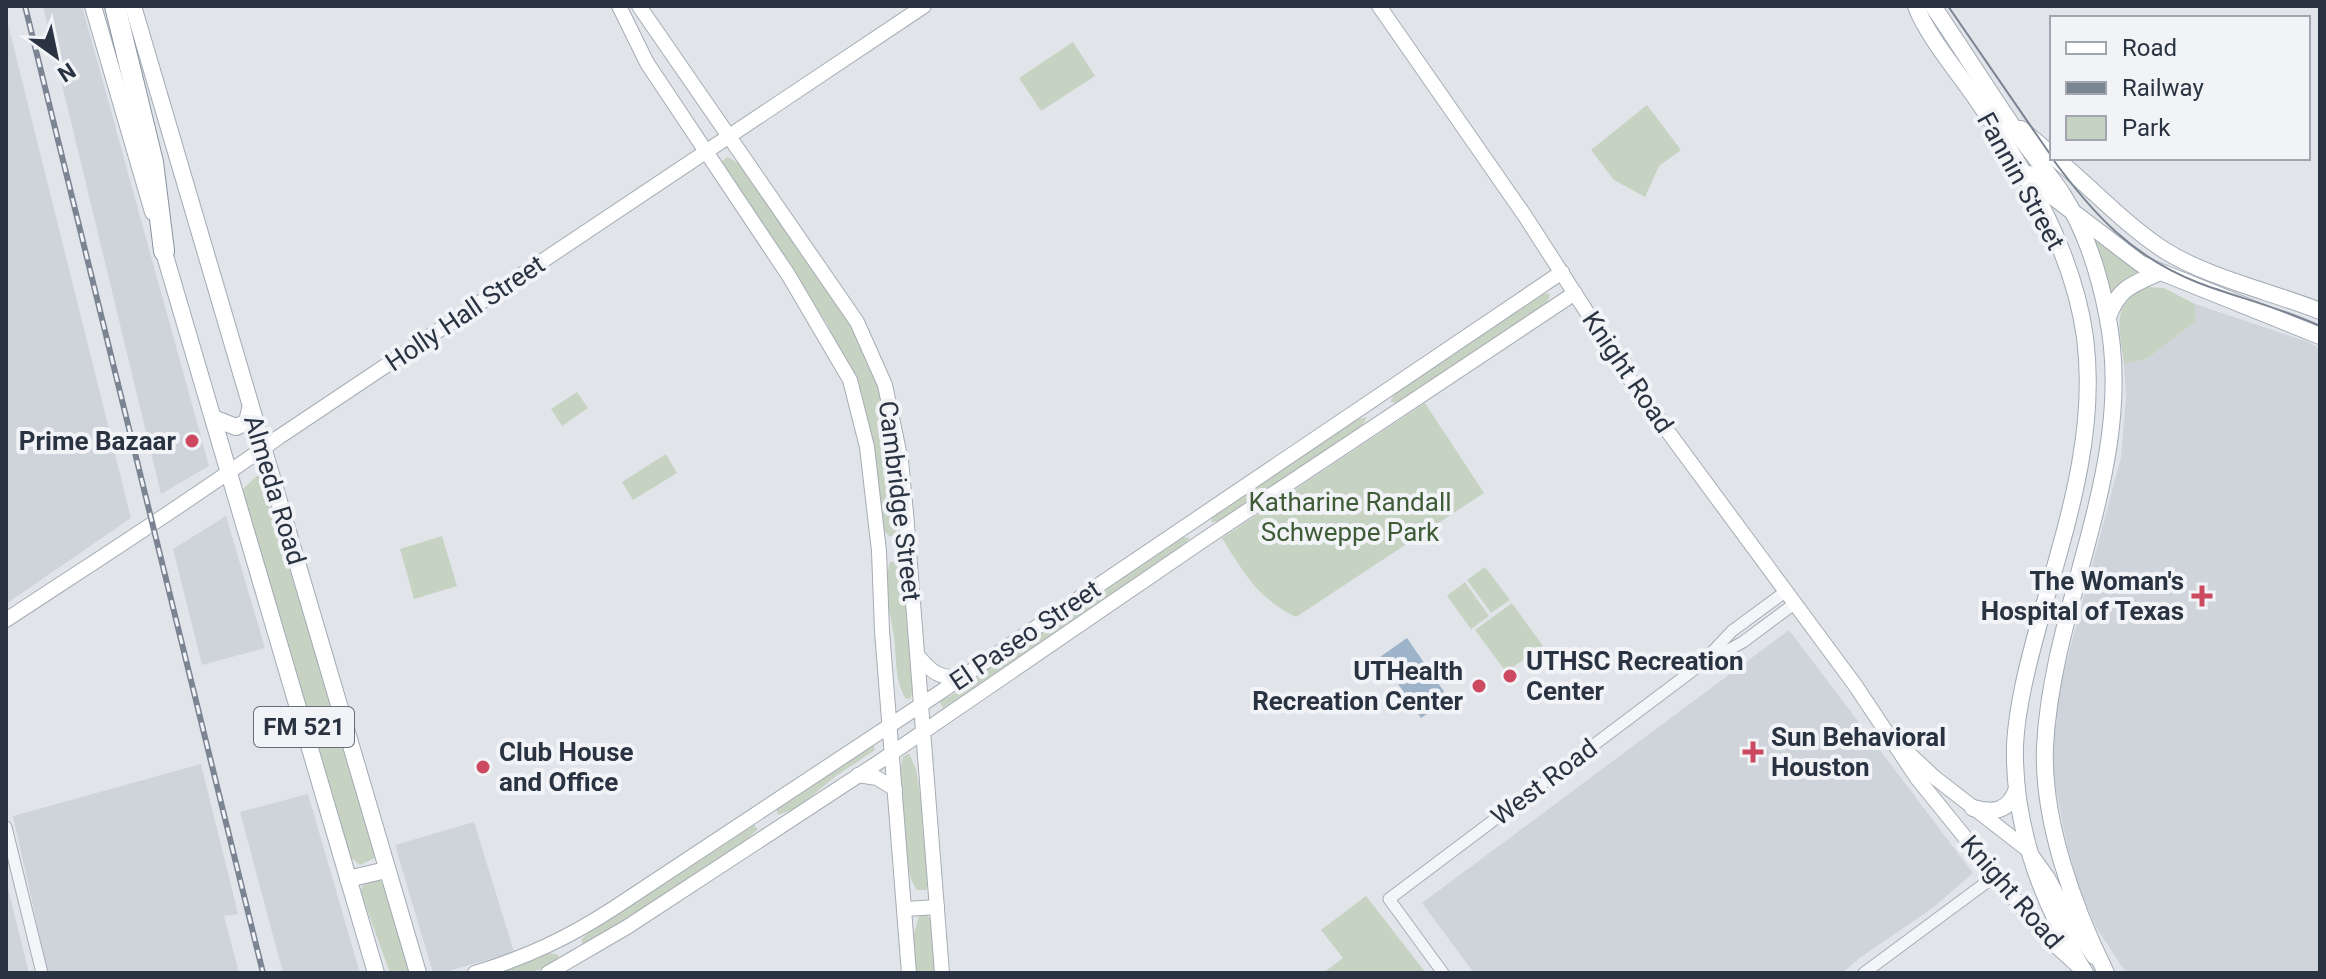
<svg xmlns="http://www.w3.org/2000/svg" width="2326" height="979" font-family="Roboto,sans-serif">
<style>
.built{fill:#cfd4db}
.green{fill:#c7d3c2}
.water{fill:#9db3c9}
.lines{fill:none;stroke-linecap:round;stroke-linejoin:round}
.street-casing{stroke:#a6acb4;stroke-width:13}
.secondary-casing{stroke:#a6acb4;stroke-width:16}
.primary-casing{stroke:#a1a9b5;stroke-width:18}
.highway-casing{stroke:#8992a0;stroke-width:22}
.street{stroke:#f4f5f8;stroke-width:11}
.secondary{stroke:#fff;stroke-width:14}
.primary{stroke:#fff;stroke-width:16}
.highway{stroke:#fff;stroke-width:20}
.tram{stroke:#7b8493;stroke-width:2}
.rail-casing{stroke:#7b8493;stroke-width:6}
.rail{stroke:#f1f3f7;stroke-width:3;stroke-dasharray:9;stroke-linecap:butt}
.poi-dot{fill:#cc4960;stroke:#f1f3f7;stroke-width:3}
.labels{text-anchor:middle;stroke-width:8;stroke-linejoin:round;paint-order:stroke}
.shield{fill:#f1f3f7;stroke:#666d78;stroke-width:2}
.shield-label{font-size:24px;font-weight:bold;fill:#2a3341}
.street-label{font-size:26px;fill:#2a3341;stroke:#f1f3f7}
.poi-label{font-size:26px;font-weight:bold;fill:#2a3341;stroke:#f1f3f7;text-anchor:end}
.park-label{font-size:26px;fill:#3f5c37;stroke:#f1f3f7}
</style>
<rect width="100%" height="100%" fill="#e1e5ea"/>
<g class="built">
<polygon points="43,6 82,6 209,466 161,494"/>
<polygon points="6,16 131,518 6,604"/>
<polygon points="2195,304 2308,342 2320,349 2320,973 2126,973 2096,927 2079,888 2067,845 2054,780 2053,739 2060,686 2121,457 2126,397 2124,364 2147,359 2196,321"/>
<polygon points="226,516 265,648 202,665 173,549"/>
<polygon points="1789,630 1973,873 1934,907 1861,957 1842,973 1474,973 1422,903"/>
<polygon points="201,764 238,914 224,916 239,973 48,973 13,816"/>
<polygon points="308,794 360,973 283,973 240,812"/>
<polygon points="474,822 514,952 442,973 433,973 395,845"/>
<polygon points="6,880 29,973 6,973"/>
</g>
<g class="green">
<polygon points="1073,42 1095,76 1041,111 1019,78"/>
<polygon points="1647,105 1681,150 1659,166 1645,197 1614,180 1591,150"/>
<path d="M728 157 740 164C800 247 874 331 893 434 898 464 898 496 901 526L897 536H889L881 528 854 379 826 322 730 181 721 162Z"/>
<polygon points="2095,239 2142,270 2141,275 2112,295 2108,295 2092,241"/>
<path d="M2147 287 2164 288 2195 304 2196 321 2147 359 2124 364C2120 329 2109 304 2147 287Z"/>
<polygon points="1538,293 1550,294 1547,303 1399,403 1390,402 1395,393"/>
<polygon points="577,392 588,408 562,426 551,409"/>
<path d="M1425 403 1484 493 1296 617C1257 598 1244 573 1222 538Z"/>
<polygon points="1367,417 1362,426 1223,521 1211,522 1213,514 1354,420"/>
<polygon points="666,454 677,473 633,500 622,482"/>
<polygon points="260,473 376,850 375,858 360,865 351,858 242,490"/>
<polygon points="442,536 457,586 414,599 400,549"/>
<polygon points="1179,537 1190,538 1182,547 943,708 940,702 966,687 1006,653"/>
<path d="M898 561 906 577 914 683 911 698 906 699C894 680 897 658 894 637 891 612 881 587 890 562Z"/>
<polygon points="1485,567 1510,600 1491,613 1467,580"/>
<polygon points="1465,582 1489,616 1471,629 1447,596"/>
<polygon points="1512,603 1543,646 1506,672 1475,630"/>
<polygon points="873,744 875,750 836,776 797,808 778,815 776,809"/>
<path d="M909 753 916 769 929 851 931 874 926 890H917C900 867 899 796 901 766L903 757Z"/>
<polygon points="753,824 758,829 746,840 597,941 583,944 581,940 591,930"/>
<polygon points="379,880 386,885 412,973 390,973 364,901 361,890 363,883"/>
<polygon points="1366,896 1426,973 1323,973 1343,958 1321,930"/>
<polygon points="927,915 931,920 939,973 916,973 913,937 919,916"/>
<path d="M548 953 557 954 559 957C541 975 519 973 496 973Z"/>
</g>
<polygon class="water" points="1407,638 1449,699 1421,718 1380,657"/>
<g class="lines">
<g class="street-casing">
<g id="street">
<polyline points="1705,663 1743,642 1794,604"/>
<polyline points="6,827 42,973"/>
<polyline points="1443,973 1389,899 1700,665 1732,631 1785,592"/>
<polyline points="1864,973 1995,876"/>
</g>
</g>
<g class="secondary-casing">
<g id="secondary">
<polyline points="619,6 647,63 789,276 850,380 867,447 879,551 882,631 909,973"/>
<polyline points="639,6 857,322 885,385 901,461 906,513 942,973"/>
<polyline points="1379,6 1525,216 1635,387 1855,685 1917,778 2044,935 2078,966"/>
<path d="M6 620C97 560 190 501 279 437L924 6"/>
<path d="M918 656C931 672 941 680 962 676"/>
<polyline points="1903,748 1934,777 2028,850 2048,878 2079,936 2094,957"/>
<polyline points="858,775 877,778 895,789"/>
<polyline points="905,909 937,907"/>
<path d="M475 973C527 957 568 938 614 908L936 695 1562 272"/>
<polyline points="548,973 627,927 879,762 1205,539 1575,293"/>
</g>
</g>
<g class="primary-casing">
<g id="primary">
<polyline points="93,6 153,212"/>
<polyline points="133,6 418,973"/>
<path d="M1916 6C1926 34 1957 71 1975 97 2024 168 2073 250 2085 337 2098 437 2064 532 2038 627 2028 664 2017 706 2015 745 2013 827 2043 905 2085 973"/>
<path d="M1933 6C1960 46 1986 87 2013 127 2029 151 2048 172 2063 195 2086 231 2099 273 2107 314 2138 462 2052 601 2045 747 2042 821 2074 908 2106 973"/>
<polyline points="2021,129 2052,155"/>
<path d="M2055 158C2092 188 2124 224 2164 250 2206 277 2272 292 2320 311"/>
<polyline points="2029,174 2052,196 2141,264 2320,336"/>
<polyline points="161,242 376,973"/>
<path d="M2108 317C2119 288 2131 285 2158 273"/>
<polyline points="213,418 236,427 247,422 250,409"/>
<path d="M1973 808C1994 814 2009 811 2017 789"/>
<polyline points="348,879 386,870"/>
</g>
</g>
<g class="highway-casing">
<polyline id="highway" points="115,6 153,162 164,251"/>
</g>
<use href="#street" class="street"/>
<use href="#secondary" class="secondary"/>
<use href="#primary" class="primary"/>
<use href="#highway" class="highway"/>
<g class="tram">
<polyline points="1948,6 2052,157"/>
<path d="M2052 158C2093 214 2132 257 2199 283 2239 298 2281 308 2320 326"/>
</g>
<g class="rail-casing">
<polyline id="rail" points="25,6 263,973"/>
</g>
<use href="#rail" class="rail"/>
</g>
<g class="poi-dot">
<circle cx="192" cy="441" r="8"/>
<path d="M2198 584h8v8h8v8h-8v8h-8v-8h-8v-8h8z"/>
<circle cx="1510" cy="676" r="8"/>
<circle cx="1479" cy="686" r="8"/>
<path d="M1749 740h8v8h8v8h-8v8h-8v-8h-8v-8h8z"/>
<circle cx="483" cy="767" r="8"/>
</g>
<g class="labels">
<rect class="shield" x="254" y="707" width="100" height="40" rx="6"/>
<g class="shield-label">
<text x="304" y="735">FM 521</text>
</g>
<g class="street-label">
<text transform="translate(2021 181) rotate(61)" y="9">Fannin Street</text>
<text transform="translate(465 313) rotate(-34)" y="9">Holly Hall Street</text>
<text transform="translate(1628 372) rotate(56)" y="9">Knight Road</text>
<text transform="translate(275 490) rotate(73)" y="9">Almeda Road</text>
<text transform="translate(900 501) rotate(83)" y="9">Cambridge Street</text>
<text transform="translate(1025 635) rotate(-34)" y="9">El Paseo Street</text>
<text transform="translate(1544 782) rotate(-37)" y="9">West Road</text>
<text transform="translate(2012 892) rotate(49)" y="9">Knight Road</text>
</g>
<g class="poi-label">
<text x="176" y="450">Prime Bazaar</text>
<text x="2184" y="590">The Woman's<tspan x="2184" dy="30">Hospital of Texas</tspan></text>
<text x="1526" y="670" text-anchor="start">UTHSC Recreation<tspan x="1526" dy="30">Center</tspan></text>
<text x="1463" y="680">UTHealth<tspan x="1463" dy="30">Recreation Center</tspan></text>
<text x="1771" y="746" text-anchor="start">Sun Behavioral<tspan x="1771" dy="30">Houston</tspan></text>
<text x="499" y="761" text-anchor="start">Club House<tspan x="499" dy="30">and Office</tspan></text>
</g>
<g class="park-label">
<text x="1350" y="511">Katharine Randall<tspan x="1350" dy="30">Schweppe Park</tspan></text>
</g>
</g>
<rect width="2326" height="979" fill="none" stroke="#2a3341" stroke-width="16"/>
<rect x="2050" y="16" width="260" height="144" fill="#f1f3f7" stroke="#a1a6ae" stroke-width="2"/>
<rect x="2066" y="42" width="40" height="12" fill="#ffffff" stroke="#a1a6ae" stroke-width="2"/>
<text x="2122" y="56" font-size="24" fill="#2a3341">Road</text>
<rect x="2066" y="82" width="40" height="12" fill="#7b8493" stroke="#a1a6ae" stroke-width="2"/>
<text x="2122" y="96" font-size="24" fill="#2a3341">Railway</text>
<rect x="2066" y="116" width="40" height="24" fill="#c7d3c2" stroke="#a1a6ae" stroke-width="2"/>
<text x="2122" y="136" font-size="24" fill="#2a3341">Park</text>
<g transform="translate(56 56) rotate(147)" stroke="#f1f3f7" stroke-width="6" paint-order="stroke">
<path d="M0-6L14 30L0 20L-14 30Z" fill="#2a3341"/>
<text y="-12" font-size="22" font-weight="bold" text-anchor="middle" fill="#2a3341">N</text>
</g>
</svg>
